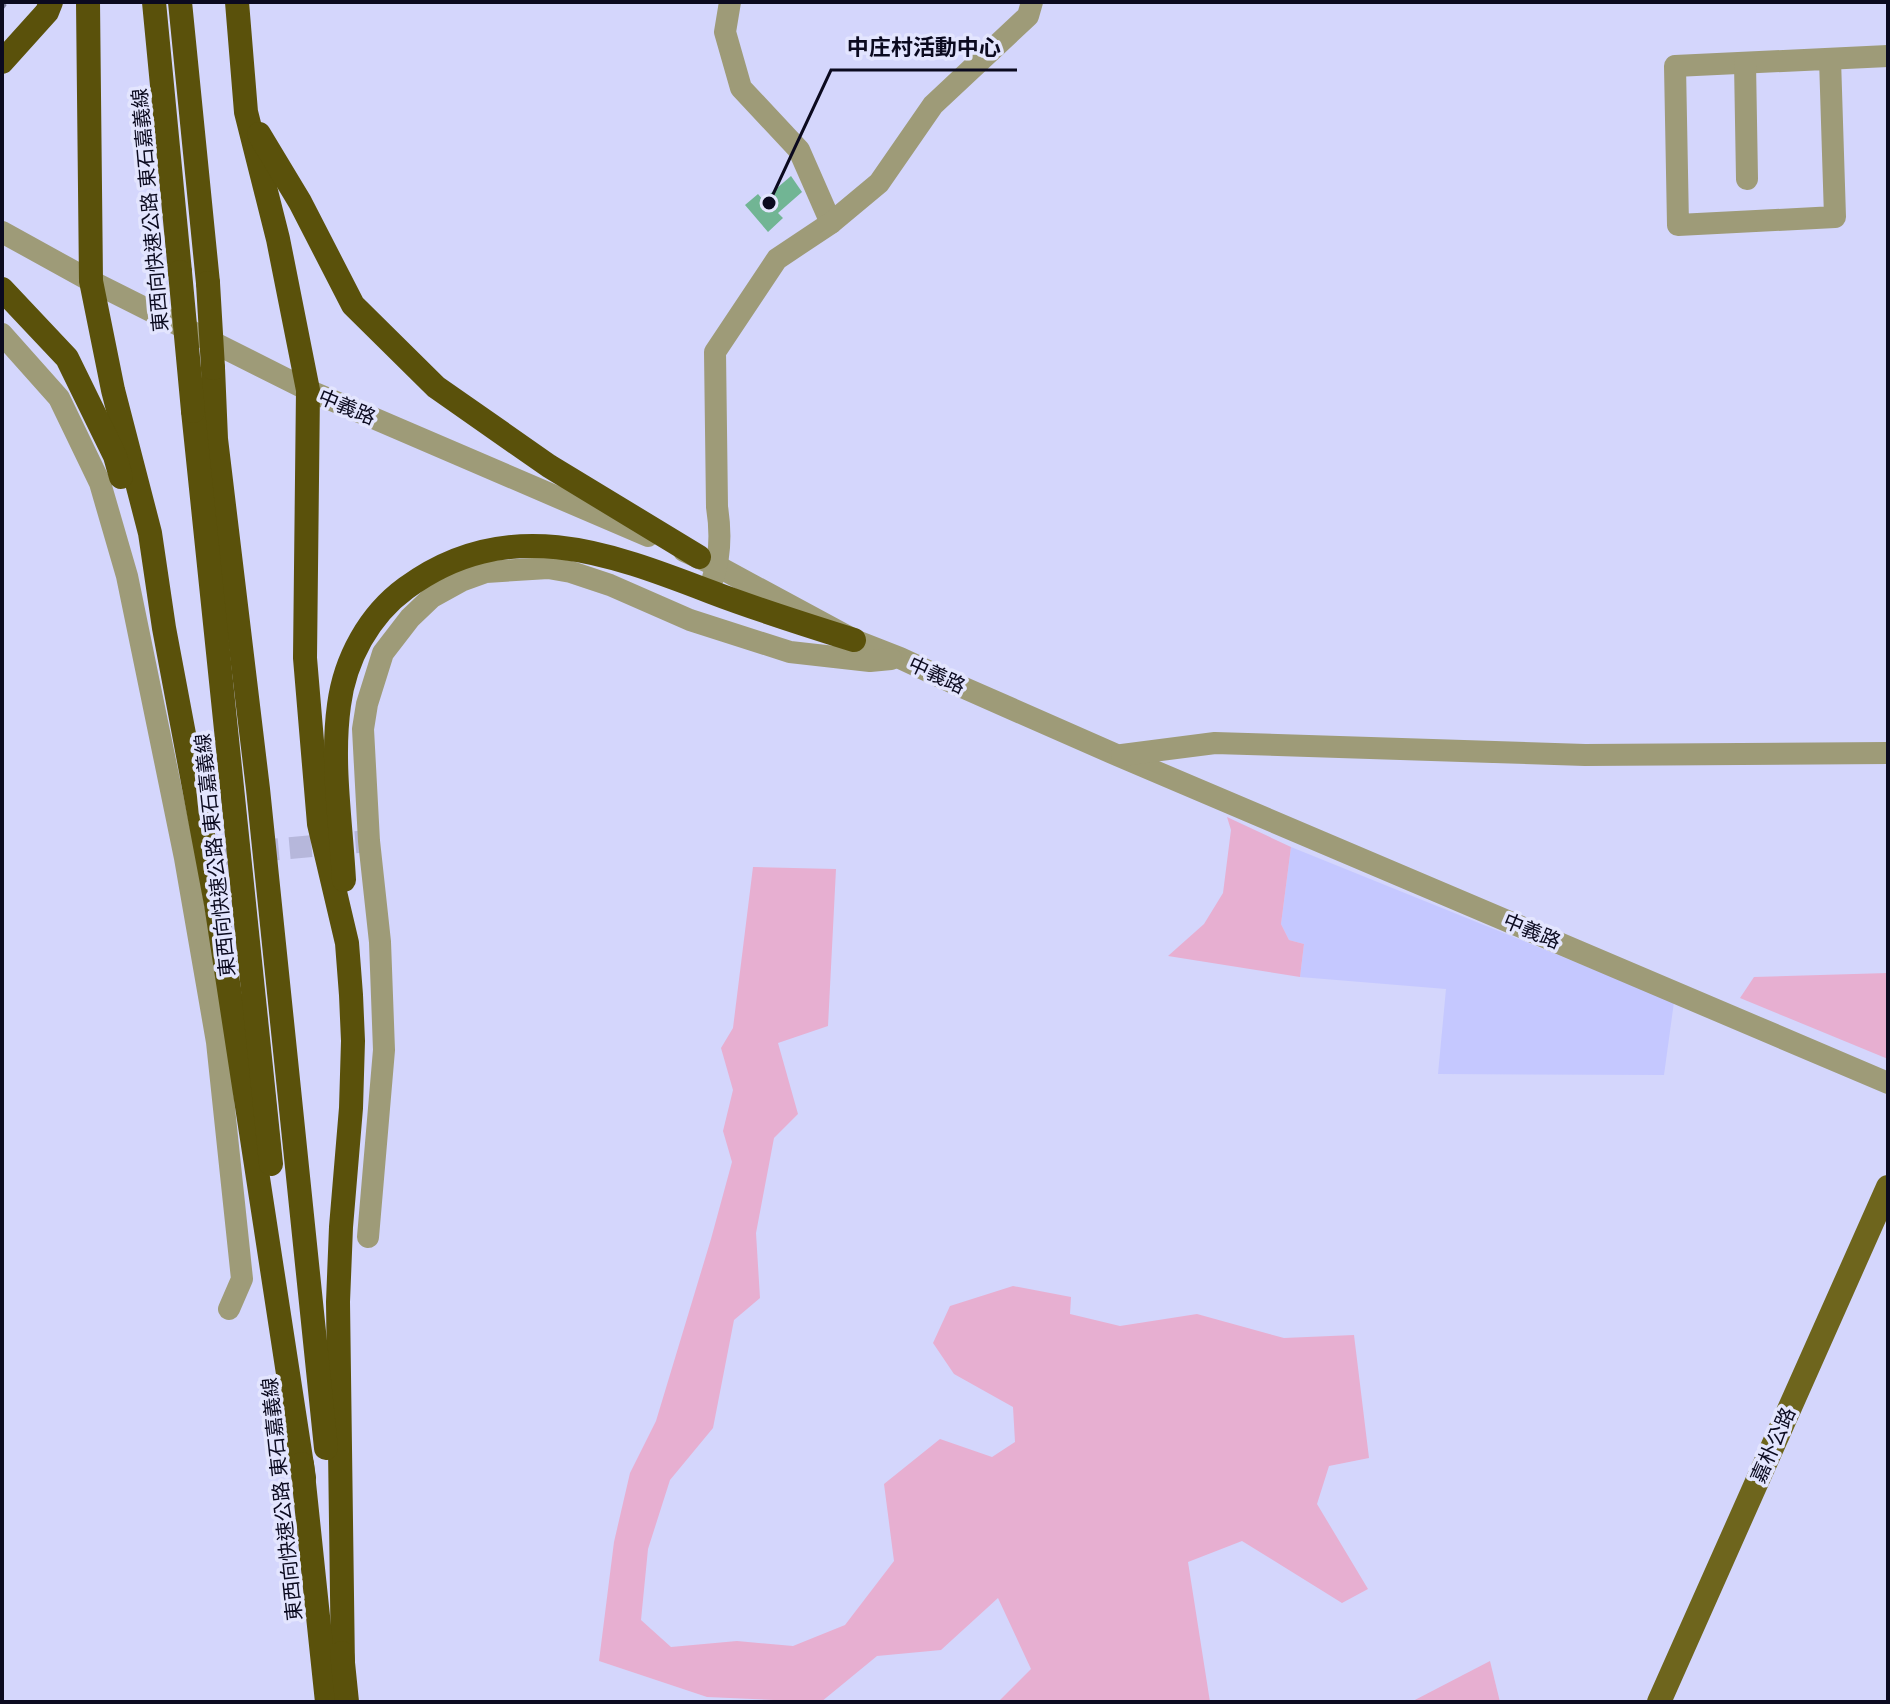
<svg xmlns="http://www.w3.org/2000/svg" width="1890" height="1704" font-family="'Roboto Condensed','Noto Sans TC',sans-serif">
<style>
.built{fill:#c5c8ff}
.green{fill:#e7afd1}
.building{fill:#71b594}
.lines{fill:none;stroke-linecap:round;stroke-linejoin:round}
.minor-tunnel{stroke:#b6b7db;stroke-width:22;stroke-dasharray:22 11;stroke-linecap:butt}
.path{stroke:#7a7b99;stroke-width:3;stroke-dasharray:6 6;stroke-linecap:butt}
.minor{stroke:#9e9b78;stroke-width:22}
.major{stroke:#6e651d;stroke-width:24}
.highway{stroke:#5a510b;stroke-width:24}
.highway-bridge{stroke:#5a510b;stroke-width:24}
.labels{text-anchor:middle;stroke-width:7;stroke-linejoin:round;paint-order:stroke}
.street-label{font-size:20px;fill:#0b0a1f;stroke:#e3e5fe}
.leader{fill:none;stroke:#0b0a1f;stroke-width:3}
.callout-dot{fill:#0b0a1f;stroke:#e3e5fe;stroke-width:3}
.callout-label{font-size:22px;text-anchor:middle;font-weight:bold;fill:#0b0a1f;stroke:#e3e5fe;stroke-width:7;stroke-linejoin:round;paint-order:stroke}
</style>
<rect width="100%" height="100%" fill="#d4d6fc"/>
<polygon class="built" points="1291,847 1674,1002 1664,1075 1438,1074 1446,989 1300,977 1304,944 1289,940 1281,924"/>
<g class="green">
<polygon points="1227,817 1291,847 1281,924 1289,940 1304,944 1300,977 1168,956 1204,924 1223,893 1231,830"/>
<polygon points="753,867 836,869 828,1026 778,1043 798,1114 774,1138 756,1233 760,1298 734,1320 713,1428 670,1480 648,1549 641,1620 671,1647 737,1641 793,1646 845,1625 894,1561 884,1484 940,1439 992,1457 1015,1442 1013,1407 954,1374 933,1343 950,1306 1013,1286 1071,1297 1070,1314 1120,1326 1197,1314 1284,1338 1354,1335 1369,1458 1329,1466 1317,1504 1368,1589 1342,1603 1242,1541 1188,1562 1210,1702 998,1702 1031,1669 998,1598 941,1650 877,1656 821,1702 707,1697 599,1661 614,1542 630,1473 656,1421 711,1239 732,1162 723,1131 733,1090 721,1048 733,1028"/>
<polygon points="1888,973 1888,1059 1740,998 1754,977"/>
<polygon points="1490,1661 1500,1702 1411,1702"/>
</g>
<polygon class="building" points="791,176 802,192 778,213 783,218 768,232 745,205 758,194 763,200"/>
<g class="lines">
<polyline class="minor-tunnel" points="191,857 369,841"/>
<polyline class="path" points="2,9 7,2"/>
<g class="minor">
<polyline points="730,2 725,32 741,88 799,150 831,223"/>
<polyline points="1830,59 1835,217 1678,225 1675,66 1888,56"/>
<polyline points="1745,63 1747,179"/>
<polyline points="2,232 91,281 308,390 648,536"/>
<polyline points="2,334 59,398 100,483 127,576 185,858 217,1042 242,1279 229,1309"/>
<polyline points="684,551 717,566 854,640 900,658 962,687 1119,756 1888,1083"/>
<path d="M713 578C721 554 721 532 717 507L715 352 777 259 831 223 879 183 933 105 1028 16 1032 2"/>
<polyline points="1122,755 1215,743 1585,755 1888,753"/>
<polyline points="368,1237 384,1050 380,942 369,841 363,729 367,704 383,653 410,618 432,597 461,581 486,572 548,568 571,572 610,585 690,620 790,652 870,661 891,659"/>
</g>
<polyline class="major" points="1659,1702 1888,1187"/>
<g class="highway">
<polyline points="88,2 91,281 113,390 150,533 164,628 216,904 304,1478"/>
<polyline points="154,2 180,272"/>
<polyline points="180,2 208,283"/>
<polyline points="237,2 246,112 278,239 308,390 305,658 319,824 347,943 351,995 353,1041 351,1108 341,1227 338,1302 343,1668"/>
<polyline points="2,62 47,12 51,2"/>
<polyline points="259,134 300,202 353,305 436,387 549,466 699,557"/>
<polyline points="2,289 67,358 115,456 121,477"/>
<polyline points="213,368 216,439 258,789 326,1448"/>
<polyline points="193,411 271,1164"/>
<path d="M344 880C341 823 331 762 339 705 345 659 369 615 406 588 507 514 607 552 711 592 758 610 806 625 854 640"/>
<polyline points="302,1464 327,1702"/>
<polyline points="342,1653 347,1702"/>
</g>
<g class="highway-bridge">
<polyline points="180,272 193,411"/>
<polyline points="208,283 213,368"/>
</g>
</g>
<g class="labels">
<g class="street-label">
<text transform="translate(150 210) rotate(-95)" y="7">東西向快速公路 東石嘉義線</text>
<text transform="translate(347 407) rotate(23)" y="7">中義路</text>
<text transform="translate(937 675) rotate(25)" y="7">中義路</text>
<text transform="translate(215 855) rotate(-96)" y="7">東西向快速公路 東石嘉義線</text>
<text transform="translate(1532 931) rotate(23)" y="7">中義路</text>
<text transform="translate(1773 1445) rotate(-66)" y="7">嘉朴公路</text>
<text transform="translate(282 1499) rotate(-96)" y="7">東西向快速公路 東石嘉義線</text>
</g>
</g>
<path class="leader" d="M769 203L831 70H1017"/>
<circle class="callout-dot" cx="769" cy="203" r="8"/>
<g class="callout-label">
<text x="924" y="55">中庄村活動中心</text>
</g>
<rect width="1890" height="1704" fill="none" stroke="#0b0a1f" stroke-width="8"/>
</svg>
